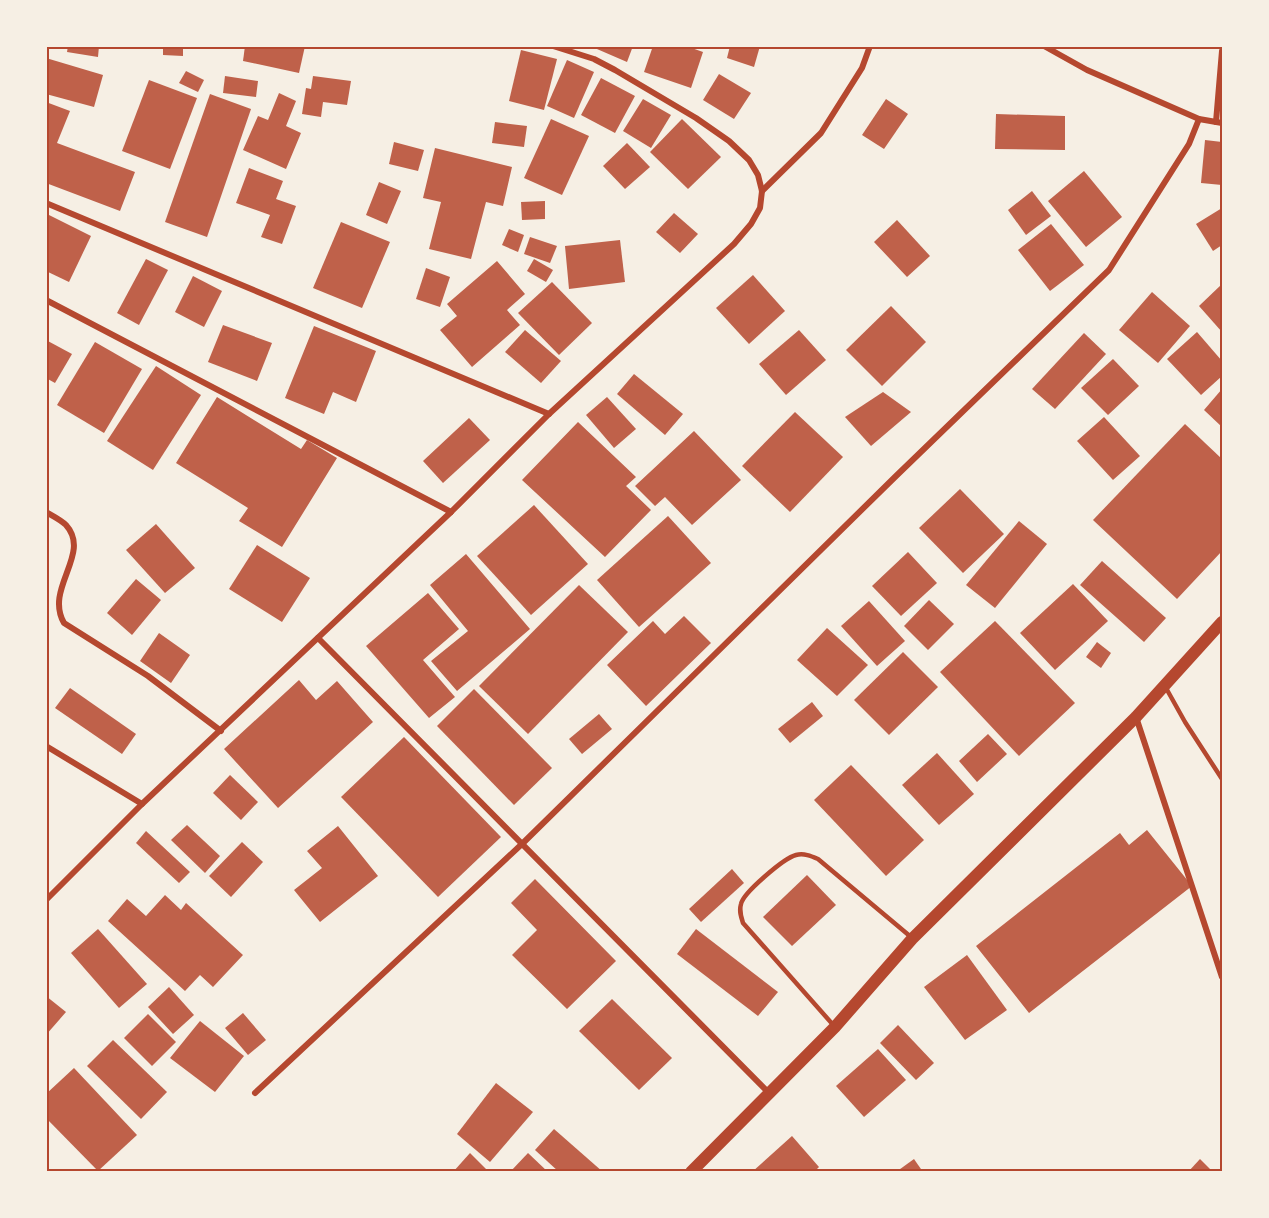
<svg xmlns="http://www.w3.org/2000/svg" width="1269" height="1218" font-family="'Sofia Sans Condensed',sans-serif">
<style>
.building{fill:#bf614a}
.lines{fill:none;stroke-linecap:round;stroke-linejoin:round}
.service{stroke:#b5482f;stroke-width:4.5}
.minor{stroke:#b5482f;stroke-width:6}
.secondary{stroke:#b5482f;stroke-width:12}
.neatline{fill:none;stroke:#b5482f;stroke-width:2}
</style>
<rect width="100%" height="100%" fill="#f6efe4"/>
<g class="building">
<polygon points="68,46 99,46 98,57 67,52"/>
<polygon points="163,46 183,46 183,56 163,55"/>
<polygon points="245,46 305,46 299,73 243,61"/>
<polygon points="590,46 633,46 627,62"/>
<polygon points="653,46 686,46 703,52 691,88 644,72"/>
<polygon points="730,46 760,46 754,67 727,58"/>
<polygon points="521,50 557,59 544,110 509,101"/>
<polygon points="46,58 103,75 94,107 46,94"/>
<polygon points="567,60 594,72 574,118 547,106"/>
<polygon points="186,71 204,80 198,92 179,83"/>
<polygon points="719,74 751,93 734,119 703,100"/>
<polygon points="225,76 258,81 256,97 223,93"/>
<polygon points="313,76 351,81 347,105 323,102 321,117 302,114 306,88 311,89"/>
<polygon points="601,78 635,96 615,133 581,115"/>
<polygon points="149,80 197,98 170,169 122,151"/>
<polygon points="279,93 296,101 286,126 301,133 286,169 243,150 258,116 268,120"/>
<polygon points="210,94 251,109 207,237 165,222"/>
<polygon points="643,99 671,115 651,148 623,131"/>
<polygon points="886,99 908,114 884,149 862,135"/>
<polygon points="46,102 70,111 57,143 135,172 120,211 46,183"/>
<polygon points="996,114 1065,116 1065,150 995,149"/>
<polygon points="551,119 589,136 562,195 524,178"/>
<polygon points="682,119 721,157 688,189 650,152"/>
<polygon points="495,122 527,126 524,147 492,143"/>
<polygon points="1205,140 1222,142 1222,185 1201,183"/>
<polygon points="394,142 424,150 418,171 389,164"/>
<polygon points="627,143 650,167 625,189 603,166"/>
<polygon points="435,148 512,167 503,206 486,202 471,259 429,249 441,202 423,198"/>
<polygon points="249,168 283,181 276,199 296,206 282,244 261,237 270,215 236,203"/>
<polygon points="1084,171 1122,217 1086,247 1048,201"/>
<polygon points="379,182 401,191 387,224 366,215"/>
<polygon points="1032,191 1051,216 1026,235 1008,210"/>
<polygon points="545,201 545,219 522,220 521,202"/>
<polygon points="1222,208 1222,245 1213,251 1196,224"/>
<polygon points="674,213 698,234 680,253 656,232"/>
<polygon points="49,215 91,236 69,282 46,271 46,219"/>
<polygon points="897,220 930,256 907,277 874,242"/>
<polygon points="341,222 390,242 362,308 313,288"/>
<polygon points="1051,224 1084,265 1050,291 1018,250"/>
<polygon points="509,229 524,235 518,252 502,245"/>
<polygon points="530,237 557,246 550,263 524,254"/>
<polygon points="620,240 625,282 569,289 565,246"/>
<polygon points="146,259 168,270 139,325 117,313"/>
<polygon points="534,259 553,270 546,282 527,271"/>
<polygon points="497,261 525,294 507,310 520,325 472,367 440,330 457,316 447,304"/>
<polygon points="426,268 450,277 440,307 416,299"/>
<polygon points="753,275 785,311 749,344 716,308"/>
<polygon points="193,276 222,291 204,327 175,312"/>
<polygon points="552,282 592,323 559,355 518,313"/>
<polygon points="1222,284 1222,332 1199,306"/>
<polygon points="1152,292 1190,326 1158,363 1119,330"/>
<polygon points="891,306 926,342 882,386 846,350"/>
<polygon points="223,325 272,343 257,381 208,362"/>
<polygon points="314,326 376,351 356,402 333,392 324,414 285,398"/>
<polygon points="525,330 561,361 541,383 505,352"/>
<polygon points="799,330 826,360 786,395 759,364"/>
<polygon points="1197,332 1222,361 1222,376 1201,395 1167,359"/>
<polygon points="1084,333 1106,354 1055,409 1032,389"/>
<polygon points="46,340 72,354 55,383 46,378"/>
<polygon points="95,342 142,369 104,433 57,405"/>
<polygon points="1113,359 1139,386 1108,415 1081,388"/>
<polygon points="156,366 201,395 153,470 107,441"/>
<polygon points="634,374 683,414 665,435 617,394"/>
<polygon points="1222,389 1222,427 1204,410"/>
<polygon points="883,392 911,412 871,446 845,417"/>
<polygon points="217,397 301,449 307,440 337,458 282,547 239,521 248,508 176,463"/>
<polygon points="607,397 636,429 614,448 586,415"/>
<polygon points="795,412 843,457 790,512 742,466"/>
<polygon points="1104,417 1140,456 1113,480 1077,441"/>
<polygon points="469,418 490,440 443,483 423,461"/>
<polygon points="578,422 636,477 626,486 651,510 605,557 522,480"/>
<polygon points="1185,424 1222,459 1222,551 1177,599 1093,520"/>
<polygon points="694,431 741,480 692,525 665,497 655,506 635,486"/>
<polygon points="960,489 1004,534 963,573 919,528"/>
<polygon points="534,505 588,564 531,615 477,556"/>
<polygon points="668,516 711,563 639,627 597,580"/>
<polygon points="1019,521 1047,544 995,608 966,585"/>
<polygon points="156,524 195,568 165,593 126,550"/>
<polygon points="257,545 310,578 282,622 229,589"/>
<polygon points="908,552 937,583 901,616 872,586"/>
<polygon points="466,554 530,629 457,691 431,661 468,631 430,585"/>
<polygon points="1102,561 1166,618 1144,642 1080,585"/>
<polygon points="136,579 161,600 132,635 107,613"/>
<polygon points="1073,584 1108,621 1055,670 1020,633"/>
<polygon points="579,585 628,632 528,734 479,686"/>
<polygon points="428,593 459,629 423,660 455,697 429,718 366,646"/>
<polygon points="929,600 954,624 928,650 904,626"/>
<polygon points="869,601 905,641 877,666 841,626"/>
<polygon points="684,616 711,643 646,706 607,665 653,621 665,634"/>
<polygon points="995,621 1075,703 1019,756 940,672"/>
<polygon points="827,628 868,665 837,696 797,660"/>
<polygon points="159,633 190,655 171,683 140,661"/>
<polygon points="1097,642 1111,653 1101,668 1086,657"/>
<polygon points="903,652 938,687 889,735 854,700"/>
<polygon points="299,680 316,700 337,681 373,722 278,808 224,749"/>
<polygon points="70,688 136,734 122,754 55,708"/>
<polygon points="474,689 552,768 514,805 437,726"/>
<polygon points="812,702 823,716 790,743 778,729"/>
<polygon points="599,714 612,729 582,754 569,739"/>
<polygon points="988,734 1007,754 977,782 959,761"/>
<polygon points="404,737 501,837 438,897 341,797"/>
<polygon points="937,753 974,794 939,825 902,785"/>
<polygon points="851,765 924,840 886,876 814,800"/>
<polygon points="230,775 258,802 241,820 213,793"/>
<polygon points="187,825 220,856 205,873 171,840"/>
<polygon points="338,826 378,876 320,922 294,890 322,868 307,851"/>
<polygon points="1147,830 1192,886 1029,1013 976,946 1120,833 1129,845"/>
<polygon points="146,831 190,872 179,883 136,843"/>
<polygon points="242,842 263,862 231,897 209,876"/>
<polygon points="732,869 744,883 701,922 689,909"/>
<polygon points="807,875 836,905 792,946 763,917"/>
<polygon points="535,879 616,961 567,1009 512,955 537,930 511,903"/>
<polygon points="165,895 181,910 186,903 243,955 213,987 200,975 185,991 108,921 127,899 146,916"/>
<polygon points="98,929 147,984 119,1008 71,953"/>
<polygon points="696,929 778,992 758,1016 677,954"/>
<polygon points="967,955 1007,1010 965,1040 924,987"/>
<polygon points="169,987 194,1015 173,1034 148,1007"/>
<polygon points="46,996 66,1012 46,1035"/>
<polygon points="612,999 672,1058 639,1090 579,1031"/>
<polygon points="243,1013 266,1040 248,1055 225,1028"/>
<polygon points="148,1014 176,1042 152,1066 124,1038"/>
<polygon points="200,1021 244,1056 215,1092 170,1058"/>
<polygon points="898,1025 934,1063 916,1080 880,1043"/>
<polygon points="113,1040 167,1092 141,1119 87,1066"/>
<polygon points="878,1049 906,1080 864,1117 836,1086"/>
<polygon points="74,1068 137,1135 98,1171 46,1118 46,1094"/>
<polygon points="496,1083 533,1112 490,1162 457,1134"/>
<polygon points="554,1129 603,1172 559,1172 535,1150"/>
<polygon points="792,1136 819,1167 814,1172 752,1172"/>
<polygon points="470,1153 489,1172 453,1172"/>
<polygon points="528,1153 548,1172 510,1172"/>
<polygon points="914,1159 923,1172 896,1172"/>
<polygon points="1200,1159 1213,1172 1188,1172"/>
</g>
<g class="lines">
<g class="service">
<polyline points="1166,688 1185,722 1222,779"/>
<path d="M835 1027 743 923C741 917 739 911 741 904 743 893 784 858 796 855 804 853 811 856 818 859L911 937"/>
</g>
<g class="minor">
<polyline points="1044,46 1087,70 1199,119 1222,123"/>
<polyline points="1216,122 1222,51"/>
<polyline points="762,191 821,133 862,68 870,46"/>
<polyline points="46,203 549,414"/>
<polyline points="46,300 451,512"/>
<path d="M46 512C53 516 61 520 66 525 92 554 44 588 64 623L148 676 221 731"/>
<polyline points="318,638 769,1093"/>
<polyline points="1136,717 1222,977"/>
<polyline points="46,746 142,804"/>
<polyline points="46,900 142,804 451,512 549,414 734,244 751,224 760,208 762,191 758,175 749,160 729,141 696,118 615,70 594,59 553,46"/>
<polyline points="255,1093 523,843 895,477 1109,270 1189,144 1199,119"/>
</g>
<polyline class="secondary" points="691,1172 835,1027 912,939 1136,717 1222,622"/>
</g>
<rect width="1269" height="1218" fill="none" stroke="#f6efe4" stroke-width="96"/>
<rect x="48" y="48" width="1173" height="1122" class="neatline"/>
</svg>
